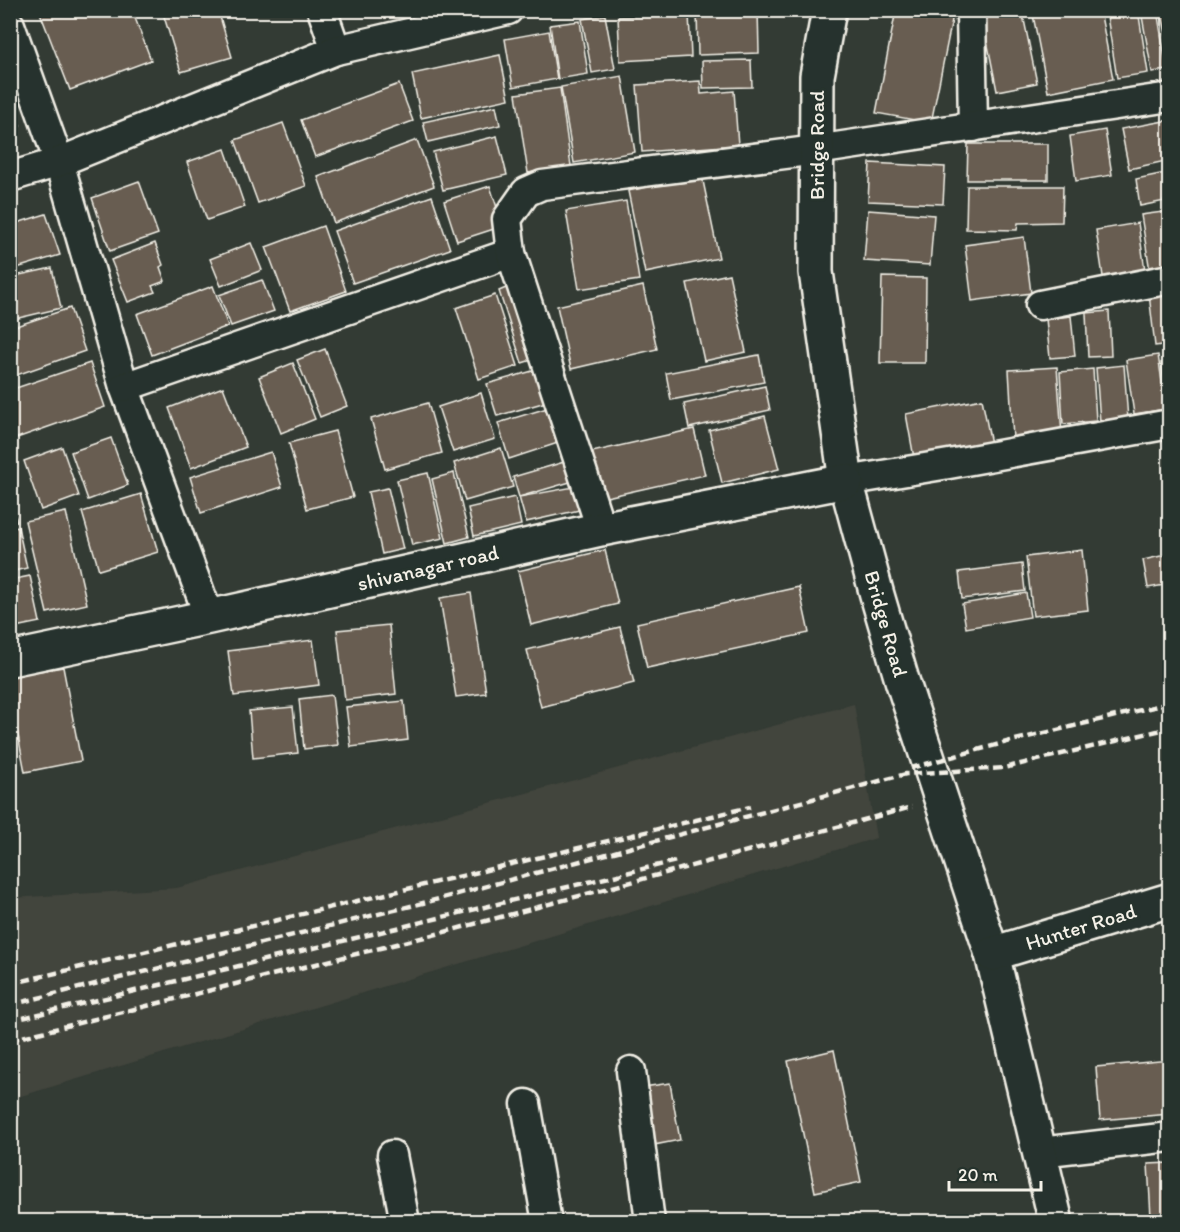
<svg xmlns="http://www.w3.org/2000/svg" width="1180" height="1232" font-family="Itim,sans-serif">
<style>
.built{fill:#43453d}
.building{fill:#675d51;stroke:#f4f1e8;stroke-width:1.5}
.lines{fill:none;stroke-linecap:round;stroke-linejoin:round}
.minor-casing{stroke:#f4f1e8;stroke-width:33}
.tertiary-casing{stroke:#f4f1e8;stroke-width:38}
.minor{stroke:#26332d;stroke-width:28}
.tertiary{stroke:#26332d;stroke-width:33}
.rail{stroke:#f4f1e8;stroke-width:4.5;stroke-dasharray:9 4.5;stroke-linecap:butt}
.labels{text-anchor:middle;stroke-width:6;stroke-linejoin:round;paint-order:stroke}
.street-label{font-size:21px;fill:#f4f1e8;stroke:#26332d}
</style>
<rect width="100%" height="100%" fill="#333b34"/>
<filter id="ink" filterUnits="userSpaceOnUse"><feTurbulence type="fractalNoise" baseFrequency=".0167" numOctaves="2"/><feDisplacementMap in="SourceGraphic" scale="12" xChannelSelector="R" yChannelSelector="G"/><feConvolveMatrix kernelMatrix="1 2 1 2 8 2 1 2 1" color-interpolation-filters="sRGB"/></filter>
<g filter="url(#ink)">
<polygon class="built" points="854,704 876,838 11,1099 11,898 177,888"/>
<g class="building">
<polygon points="39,10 132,10 151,60 70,90"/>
<polygon points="162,10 218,10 232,57 181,72"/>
<polygon points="758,10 759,53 698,55 697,11"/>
<polygon points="896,10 954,10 931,123 876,113"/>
<polygon points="981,10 1022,10 1037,83 997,91"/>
<polygon points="1032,10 1100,10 1113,79 1048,92"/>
<polygon points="1106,10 1138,10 1148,73 1117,78"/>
<polygon points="1157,10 1167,70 1152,72 1141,11"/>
<polygon points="1161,10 1170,10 1170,53"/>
<polygon points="689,14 691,57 620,61 618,17"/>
<polygon points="605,15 615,69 592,73 582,19"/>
<polygon points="580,21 588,74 558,79 550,25"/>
<polygon points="549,31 557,79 513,87 505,39"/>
<polygon points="500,55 509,99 421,118 412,74"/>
<polygon points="751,60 752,87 703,88 702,61"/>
<polygon points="622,76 635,152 574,163 561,87"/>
<polygon points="700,81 701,94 734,91 738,145 642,152 637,85"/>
<polygon points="399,84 413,121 315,157 301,120"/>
<polygon points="560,88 571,166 528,173 516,94"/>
<polygon points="10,97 20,126 10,129"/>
<polygon points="496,106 500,125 428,142 423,122"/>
<polygon points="1170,120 1170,160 1129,169 1121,129"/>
<polygon points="283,123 306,186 258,203 235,140"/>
<polygon points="1105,130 1112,175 1076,181 1070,136"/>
<polygon points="497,136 507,175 443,190 433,152"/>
<polygon points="417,140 434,186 334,223 318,177"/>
<polygon points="968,144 1048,144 1048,180 967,180"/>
<polygon points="225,149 245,207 207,220 187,162"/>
<polygon points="870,163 945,167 943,204 868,201"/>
<polygon points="1170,172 1170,200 1140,206 1136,179"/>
<polygon points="702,176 719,258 645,273 628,191"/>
<polygon points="139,181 158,234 110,251 92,198"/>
<polygon points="490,186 503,226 457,241 444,201"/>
<polygon points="967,186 1063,186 1062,222 1018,223 1017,230 966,229"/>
<polygon points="432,196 450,249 353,283 334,231"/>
<polygon points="626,201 639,280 579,289 566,211"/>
<polygon points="868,210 934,215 930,265 864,261"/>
<polygon points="1170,211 1170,274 1151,277 1141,215"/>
<polygon points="46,214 60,255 10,270 10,225"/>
<polygon points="1138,223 1146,277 1104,283 1096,230"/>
<polygon points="323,226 346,291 290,311 266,247"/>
<polygon points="1024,237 1031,293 972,301 965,245"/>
<polygon points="155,243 163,265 160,267 165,281 152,286 155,292 128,302 111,260"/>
<polygon points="251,243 262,270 221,286 210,259"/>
<polygon points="52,268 61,308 10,320 10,277"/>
<polygon points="729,274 746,352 704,361 687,283"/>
<polygon points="882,277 926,278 925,363 880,363"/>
<polygon points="262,280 274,311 231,326 219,295"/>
<polygon points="513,285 538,358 522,363 499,291"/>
<polygon points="213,286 228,326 152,355 137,314"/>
<polygon points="643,286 657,349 571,369 557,306"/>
<polygon points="1170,291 1170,344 1155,346 1149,294"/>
<polygon points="495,295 518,366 479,379 456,308"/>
<polygon points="70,308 85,351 11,377 10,328"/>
<polygon points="1109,311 1111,356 1088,357 1086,313"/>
<polygon points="1071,316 1075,356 1050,358 1046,319"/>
<polygon points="325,349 347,406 320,417 297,360"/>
<polygon points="759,355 764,382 671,400 666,373"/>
<polygon points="1158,355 1166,409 1134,414 1126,360"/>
<polygon points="1170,362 1170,406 1168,406 1161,363"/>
<polygon points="90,363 105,407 14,439 10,429 10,390"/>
<polygon points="293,363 315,419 281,433 259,377"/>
<polygon points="1124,365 1128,420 1100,422 1096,368"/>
<polygon points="1057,367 1062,435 1013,439 1009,370"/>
<polygon points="543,368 553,400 497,416 487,384"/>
<polygon points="1093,369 1096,421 1063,424 1060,372"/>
<polygon points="765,386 770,410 689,428 684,404"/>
<polygon points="223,387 246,447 191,468 169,408"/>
<polygon points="481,393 495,439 453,452 438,407"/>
<polygon points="982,399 991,444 914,458 906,414"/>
<polygon points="428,403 442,453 385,469 371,419"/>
<polygon points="554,406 564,441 509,459 498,423"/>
<polygon points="765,416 779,469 722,483 709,430"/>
<polygon points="694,429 705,475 602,498 592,452"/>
<polygon points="335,431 353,497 307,509 289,443"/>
<polygon points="111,438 128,485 88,500 71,452"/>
<polygon points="62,447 79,496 41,510 24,461"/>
<polygon points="501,448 513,487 465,501 454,463"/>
<polygon points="1166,451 1170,451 1170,470"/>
<polygon points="271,452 282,487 201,513 190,477"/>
<polygon points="571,460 577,480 519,497 513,477"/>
<polygon points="428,473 443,538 412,545 397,480"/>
<polygon points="454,473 469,537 447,543 432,479"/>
<polygon points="579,486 584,509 526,522 519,497"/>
<polygon points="388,488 403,549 382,554 368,492"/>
<polygon points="141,494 158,552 99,570 82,512"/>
<polygon points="515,497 521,525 474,536 468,508"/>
<polygon points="10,500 17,521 10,523"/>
<polygon points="66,512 87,604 47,613 25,521"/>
<polygon points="18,527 27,568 10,572 10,529"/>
<polygon points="605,550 618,604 531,625 518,571"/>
<polygon points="1082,550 1088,610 1033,616 1026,557"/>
<polygon points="1170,554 1170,584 1148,588 1143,560"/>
<polygon points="1022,564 1025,591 962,599 959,572"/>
<polygon points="30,576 40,622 10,628 10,580"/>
<polygon points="799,587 809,633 647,668 637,623"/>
<polygon points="471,593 486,693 456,697 440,598"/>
<polygon points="1026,593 1030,617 966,628 962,604"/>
<polygon points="389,625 396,694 345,700 337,630"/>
<polygon points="620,627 634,683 541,707 527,650"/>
<polygon points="313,640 319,685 234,696 228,651"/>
<polygon points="63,667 81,761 25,772 10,693 10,676"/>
<polygon points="332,695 338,745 304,749 299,699"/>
<polygon points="404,701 408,740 351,747 346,707"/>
<polygon points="293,707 298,753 253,758 249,711"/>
<polygon points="834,1050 861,1182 815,1192 788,1061"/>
<polygon points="1170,1060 1170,1114 1100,1120 1096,1067"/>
<polygon points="670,1083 680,1140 654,1145 644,1087"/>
<polygon points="1170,1163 1170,1216 1151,1217 1148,1164"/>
</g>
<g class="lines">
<g class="minor-casing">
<g id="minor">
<polyline points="322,10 336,50"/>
<polyline points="971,10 973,127"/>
<polyline points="10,25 59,162 124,387 209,617"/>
<polyline points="10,177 59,162 336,50 508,10"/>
<polyline points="1040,305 1170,279"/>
<polyline points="124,387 511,253"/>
<polyline points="846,481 949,464 1170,424"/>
<polyline points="601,529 511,253 507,219 526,192 542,185 816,150 1170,97"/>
<polyline points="631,1071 650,1222"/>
<polyline points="526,1104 547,1222"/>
<polyline points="1040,1152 1170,1137"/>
<polyline points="392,1155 405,1222"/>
</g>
</g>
<g class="tertiary-casing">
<g id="tertiary">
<polyline points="829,10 817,76 816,272 846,481 877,595 902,680 992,954 1056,1222"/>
<polyline points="10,659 209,617 601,529 846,481"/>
<polyline points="992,954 1170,900"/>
</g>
</g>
<use href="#minor" class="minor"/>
<use href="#tertiary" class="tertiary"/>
<g class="rail">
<polyline points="911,768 1007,742 1170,703"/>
<polyline points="10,984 750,807"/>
<polyline points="10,1005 431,901 906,774 1004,768 1170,728"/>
<polyline points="10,1021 676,861"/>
<polyline points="10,1040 437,934 912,807"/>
</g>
</g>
</g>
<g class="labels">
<g class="street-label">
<text transform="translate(817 145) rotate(-90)" y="7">Bridge Road</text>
<text transform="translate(428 568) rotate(-13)" y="7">shivanagar road</text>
<text transform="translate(886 624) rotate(74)" y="7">Bridge Road</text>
<text transform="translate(1081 927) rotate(-17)" y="7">Hunter Road</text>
</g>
</g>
<rect width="1180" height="1232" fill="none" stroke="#26332d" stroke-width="36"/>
<rect x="18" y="18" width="1144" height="1196" fill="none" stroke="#f4f1e8" stroke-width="2" filter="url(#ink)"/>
<path d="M949 1181v9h92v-9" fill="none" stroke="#f4f1e8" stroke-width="3"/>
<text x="958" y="1181" font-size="18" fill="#f4f1e8" stroke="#26332d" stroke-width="4.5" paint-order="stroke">20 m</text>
</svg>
